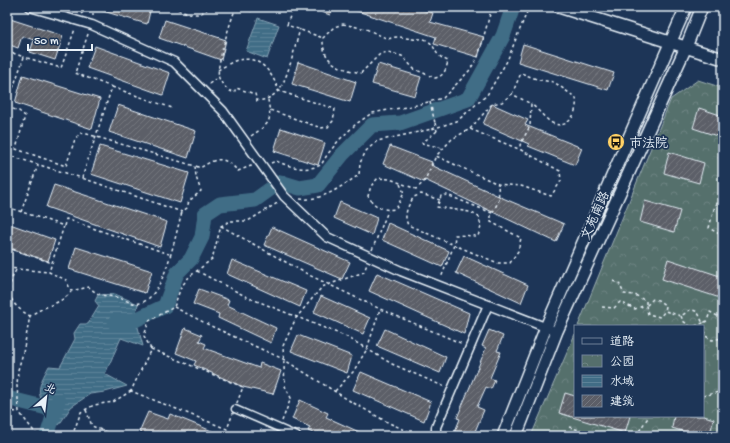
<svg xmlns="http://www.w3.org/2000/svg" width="730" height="443" font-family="'Gochi Hand','LXGW WenKai TC',sans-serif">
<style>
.park{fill:url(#park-crowns);stroke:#9eb0b2}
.water{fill:url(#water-rules);stroke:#84a2b4}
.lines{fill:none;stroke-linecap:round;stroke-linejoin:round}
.river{stroke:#416d86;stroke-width:15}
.building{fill:url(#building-hatch);stroke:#e8f1f8}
.pedestrian-casing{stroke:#e8f1f8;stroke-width:9}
.minor-casing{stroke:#e8f1f8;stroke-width:11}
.secondary-casing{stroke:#e8f1f8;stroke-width:14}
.path{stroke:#e8f1f8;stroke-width:1.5;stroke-dasharray:3 3;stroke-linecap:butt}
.pedestrian{stroke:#1d3557;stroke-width:6}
.minor{stroke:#1d3557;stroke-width:8}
.secondary{stroke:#1d3557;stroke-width:11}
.path-bridge{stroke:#e8f1f8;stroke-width:1.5;stroke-dasharray:3 3;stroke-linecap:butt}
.labels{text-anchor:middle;stroke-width:3.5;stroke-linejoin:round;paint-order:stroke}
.poi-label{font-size:13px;fill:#e8f1f8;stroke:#1d3557;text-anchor:start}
.street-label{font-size:13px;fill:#e8f1f8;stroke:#1d3557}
</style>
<defs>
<pattern id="park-crowns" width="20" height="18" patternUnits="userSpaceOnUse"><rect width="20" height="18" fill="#556f6c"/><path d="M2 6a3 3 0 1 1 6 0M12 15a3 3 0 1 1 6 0" fill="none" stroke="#6d8482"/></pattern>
<pattern id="water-rules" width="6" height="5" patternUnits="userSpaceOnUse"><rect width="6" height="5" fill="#416d86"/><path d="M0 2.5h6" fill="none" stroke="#5c8298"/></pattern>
<pattern id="building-hatch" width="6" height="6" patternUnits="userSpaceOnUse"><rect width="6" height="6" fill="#5c5e67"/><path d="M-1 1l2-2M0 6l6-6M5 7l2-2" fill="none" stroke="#73767e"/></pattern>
</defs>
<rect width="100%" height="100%" fill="#1d3557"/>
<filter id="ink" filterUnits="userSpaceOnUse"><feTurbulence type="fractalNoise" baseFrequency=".025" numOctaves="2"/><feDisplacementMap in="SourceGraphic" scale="8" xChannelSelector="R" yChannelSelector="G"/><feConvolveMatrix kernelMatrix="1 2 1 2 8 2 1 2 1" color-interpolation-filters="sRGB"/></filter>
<g filter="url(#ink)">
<polygon class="park" points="698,80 723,88 723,436 531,436 575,334 575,416 703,416 703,326 578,326 671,99"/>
<g class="water">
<polygon points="258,18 279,25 267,59 246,51"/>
<path d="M115 294 138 304 135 316 143 346 121 338 105 374 127 386 105 392 90 394 71 407 59 425 47 417C45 409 42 403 40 396 37 386 45 374 49 366L60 367 75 339 74 333 80 324H88L99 306 95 301 98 295Z"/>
</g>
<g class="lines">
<g class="river">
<polyline points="115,323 133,321 165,306 177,273 191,259 202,237 205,214 220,204 255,200 280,182 300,188 318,185 342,155 372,125 400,123 468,99 503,36 513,7"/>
<polyline points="7,398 55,410"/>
<polyline points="47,436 58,401"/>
</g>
</g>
<g class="building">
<polygon points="96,7 151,7 147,24 96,9"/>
<polygon points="308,7 333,7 330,15"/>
<polygon points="348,7 413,7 433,13 430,22 484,37 478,57 434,44 436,37 348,8"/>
<polygon points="7,18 63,36 55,60 30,52 34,40 22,36 18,48 7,44"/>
<polygon points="165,20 226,40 221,60 159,38"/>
<polygon points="523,44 614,73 608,90 518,62"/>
<polygon points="95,46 170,73 163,95 87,68"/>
<polygon points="298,62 356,82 350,102 292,84"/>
<polygon points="378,64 421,77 415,96 372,84"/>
<polygon points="23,75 100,99 92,129 15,103"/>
<polygon points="492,104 528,120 525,125 582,148 575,165 528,146 529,144 483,124"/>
<polygon points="118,105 196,131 188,158 109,132"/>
<polygon points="699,108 723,116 723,138 693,128"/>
<polygon points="281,128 325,143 318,165 274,151"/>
<polygon points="100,146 189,173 180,203 91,174"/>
<polygon points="390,146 432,162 431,165 505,199 564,224 556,242 425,180 424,182 383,164"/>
<polygon points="669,152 704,163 699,183 664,173"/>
<polygon points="54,185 167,222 160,247 46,207"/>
<polygon points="645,201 680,211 674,232 640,222"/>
<polygon points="340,202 377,218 372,235 334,218"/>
<polygon points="7,223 55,240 48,261 7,248"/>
<polygon points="388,223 449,251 442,267 382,240"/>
<polygon points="272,227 350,262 342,279 264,245"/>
<polygon points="76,247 152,271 145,293 69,269"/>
<polygon points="464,256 528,285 521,303 456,273"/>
<polygon points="668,259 723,277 723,299 662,279"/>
<polygon points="232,260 306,291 300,307 227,274"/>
<polygon points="377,273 469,313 464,334 369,291"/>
<polygon points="199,289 229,300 227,305 276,328 271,343 218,318 219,314 193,304"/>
<polygon points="321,296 370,318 363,334 314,312"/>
<polygon points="185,328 202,335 199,341 206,344 204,348 259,368 260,363 281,371 273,394 243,387 194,365 196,361 176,353"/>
<polygon points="385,329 446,357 440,373 377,346"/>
<polygon points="489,330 503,336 497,351 501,352 490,378 495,380 491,389 486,387 477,407 484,410 473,436 453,436 460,419 457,418 486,348 482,346"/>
<polygon points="298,335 352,356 347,373 291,351"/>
<polygon points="361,372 431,402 424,421 353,390"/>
<polygon points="565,393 575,396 575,416 630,416 625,433 559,413"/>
<polygon points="300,400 328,413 326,417 368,436 320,436 308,431 310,427 292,419"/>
<polygon points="148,412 168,419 170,414 224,436 148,436 139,432"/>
<polygon points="674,416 704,416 714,419 709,436 698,436 672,428"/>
</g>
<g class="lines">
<g class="pedestrian-casing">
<polyline id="pedestrian" points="235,409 297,436"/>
</g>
<g class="minor-casing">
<g id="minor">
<polyline points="30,7 92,25 174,62 223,111 284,196 327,237 401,271 550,329"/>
<polyline points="436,436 436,427 488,305"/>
</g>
</g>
<g class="secondary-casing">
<g id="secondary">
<polyline points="559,7 723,59"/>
<polyline points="503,436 546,327 686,7"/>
<polyline points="516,436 557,331 686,47 702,7"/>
</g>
</g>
<g class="path">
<polyline points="93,7 93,16"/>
<path d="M172 7C187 12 198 20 209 7"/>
<path d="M236 7C231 21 215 66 219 78 222 85 227 90 234 93L236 88 255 94 257 101C265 100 271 98 277 92 287 83 296 43 300 29"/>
<polyline points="239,7 251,11 253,7"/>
<polyline points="288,7 292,10 287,25 323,38"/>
<polyline points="81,14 88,7"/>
<path d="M343 24 366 29 388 39C400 35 401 38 413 39 419 40 423 37 428 41 438 48 431 53 448 61 446 70 444 76 435 78L414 69 402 56 388 52 380 54 361 73C339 68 322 63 323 38L334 27Z"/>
<polyline points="7,51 24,57"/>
<path d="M218 70C224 67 232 61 238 60 261 55 272 73 279 91L335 109 333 121 328 127 321 128 270 110"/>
<polyline points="209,84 218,77"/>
<polyline points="112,87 172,108"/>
<path d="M512 94 521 73 539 80 554 82 576 98C578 111 570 131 552 123 545 119 538 109 531 104L530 126 520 145 521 150 560 171 561 181 551 196 521 186 498 184 436 156 452 139 470 129 521 150"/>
<polyline points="430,102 435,123"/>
<polyline points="7,105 24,57 61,68 75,29"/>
<polyline points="7,107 19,111 25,116 16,149 66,166 75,139 80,133 87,134 195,166 196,177 201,191 189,201 187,208 182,212 82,178"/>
<polyline points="470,129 492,104 502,102 512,94 531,104"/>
<polyline points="437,131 422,143 442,148"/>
<path d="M251 136C270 123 272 123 268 100"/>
<polyline points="7,155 82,178 112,87 75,73 89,31"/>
<path d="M271 163 276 161C291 167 305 172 321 165L327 155 339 140 356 124 372 113 417 105 443 98 469 71 478 57 492 7"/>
<path d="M196 166 200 168C217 157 224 156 238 171L251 166 253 168"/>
<path d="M400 184 404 193 396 209C382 211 375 207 368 196L371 186 378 178 390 179 416 189 424 182 436 156"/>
<polyline points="723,192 714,209 709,228 723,236"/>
<path d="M300 199C323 201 340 187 359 175L360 163 366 151 377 141 432 129 457 121 487 95 507 61 529 7"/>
<path d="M440 200 421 194 414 197C408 205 403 215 408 225L454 245 441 278"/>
<path d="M7 207 64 226 49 272 66 280 71 291 89 287C102 299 105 294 119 298 125 300 134 305 140 303 165 297 175 235 182 212"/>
<polyline points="21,212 38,165"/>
<polyline points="492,213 447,195 441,196 437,207 470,212 479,217 481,227 478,236 455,235 454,245 498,263 510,263 518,251 521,238 491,222 491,216 499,200 498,184"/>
<polyline points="64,226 66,219 169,254"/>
<polyline points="221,226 309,275 380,309 463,344"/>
<polyline points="7,247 52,263"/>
<polyline points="372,250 388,211"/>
<polyline points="7,268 49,272"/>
<path d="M16 270C4 292 9 304 30 316"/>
<polyline points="197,271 247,297 347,337 392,364 445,387"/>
<path d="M613 281 619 283 624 294 635 295 646 301V306L653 299 658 300 666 306 665 311 681 316 690 310C700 310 699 317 703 323L707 321 710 312 723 319"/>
<polyline points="174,307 215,328 283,359 350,401 389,423 419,436"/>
<polyline points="602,307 614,308 620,302 635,309 643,306 646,306 648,314 660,317 665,311"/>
<polyline points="681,316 683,321 690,326"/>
<polyline points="695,326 703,323 706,332 704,335 712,340 723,338"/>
<polyline points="151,349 144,336 149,321 174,307 181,287 189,277 212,259 221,226 230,221 248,221 279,202"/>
<polygon points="151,349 243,387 227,429 131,391"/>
<polyline points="335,391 353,372 367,349 380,309"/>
<polyline points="703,396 723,391"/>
<polyline points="86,410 92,426 115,436"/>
<polyline points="7,411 19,412"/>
<polyline points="282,421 291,398 285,386 283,346 296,318 322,287 364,272 367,264"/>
<polyline points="569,427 600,436"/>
<path d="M35 436 36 434 19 412 17 386 18 370 23 353 30 316C43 306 61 304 71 292"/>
<polyline points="72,436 81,412 94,405 113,402 131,391"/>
<polyline points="258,436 261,429"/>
<polyline points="636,436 649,416"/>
</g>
<use href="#pedestrian" class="pedestrian"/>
<use href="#minor" class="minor"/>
<use href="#secondary" class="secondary"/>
<polyline class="path-bridge" points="435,123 437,131"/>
</g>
</g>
<defs>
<g id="bus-disc" transform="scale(0.9)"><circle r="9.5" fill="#ffd166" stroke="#1d3557"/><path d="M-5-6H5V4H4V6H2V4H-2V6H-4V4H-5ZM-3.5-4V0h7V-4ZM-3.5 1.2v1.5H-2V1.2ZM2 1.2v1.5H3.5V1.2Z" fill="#111"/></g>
</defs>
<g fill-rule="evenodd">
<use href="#bus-disc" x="616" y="142"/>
</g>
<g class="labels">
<g class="poi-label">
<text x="629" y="147">市法院</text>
</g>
<g class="street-label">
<text transform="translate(594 215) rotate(-66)" y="5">文苑南路</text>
</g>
</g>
<rect width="730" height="443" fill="none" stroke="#1d3557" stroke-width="24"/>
<rect x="12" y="12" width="706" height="419" fill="none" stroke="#e8f1f8" stroke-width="1.5" filter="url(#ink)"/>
<rect x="574" y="325" width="130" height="92" fill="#1d3557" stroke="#6e8097"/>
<rect x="582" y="338" width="20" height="6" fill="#1d3557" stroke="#6e8097"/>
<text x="610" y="345" font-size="12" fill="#e8f1f8">道路</text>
<rect x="582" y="355" width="20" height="12" fill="url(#park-crowns)" stroke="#6e8097"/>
<text x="610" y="365" font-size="12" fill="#e8f1f8">公园</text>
<rect x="582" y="375" width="20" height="12" fill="url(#water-rules)" stroke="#6e8097"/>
<text x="610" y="385" font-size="12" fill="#e8f1f8">水域</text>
<rect x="582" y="395" width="20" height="12" fill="url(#building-hatch)" stroke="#6e8097"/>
<text x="610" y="405" font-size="12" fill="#e8f1f8">建筑</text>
<g transform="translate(46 397) rotate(28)" stroke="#1d3557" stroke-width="3" paint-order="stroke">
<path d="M0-3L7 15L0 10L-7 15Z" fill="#e8f1f8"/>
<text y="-6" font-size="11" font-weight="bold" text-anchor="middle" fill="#e8f1f8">北</text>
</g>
<path d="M28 44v6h64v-6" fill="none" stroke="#e8f1f8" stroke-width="2"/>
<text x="34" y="44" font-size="12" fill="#e8f1f8" stroke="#1d3557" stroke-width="3" paint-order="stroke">50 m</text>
</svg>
